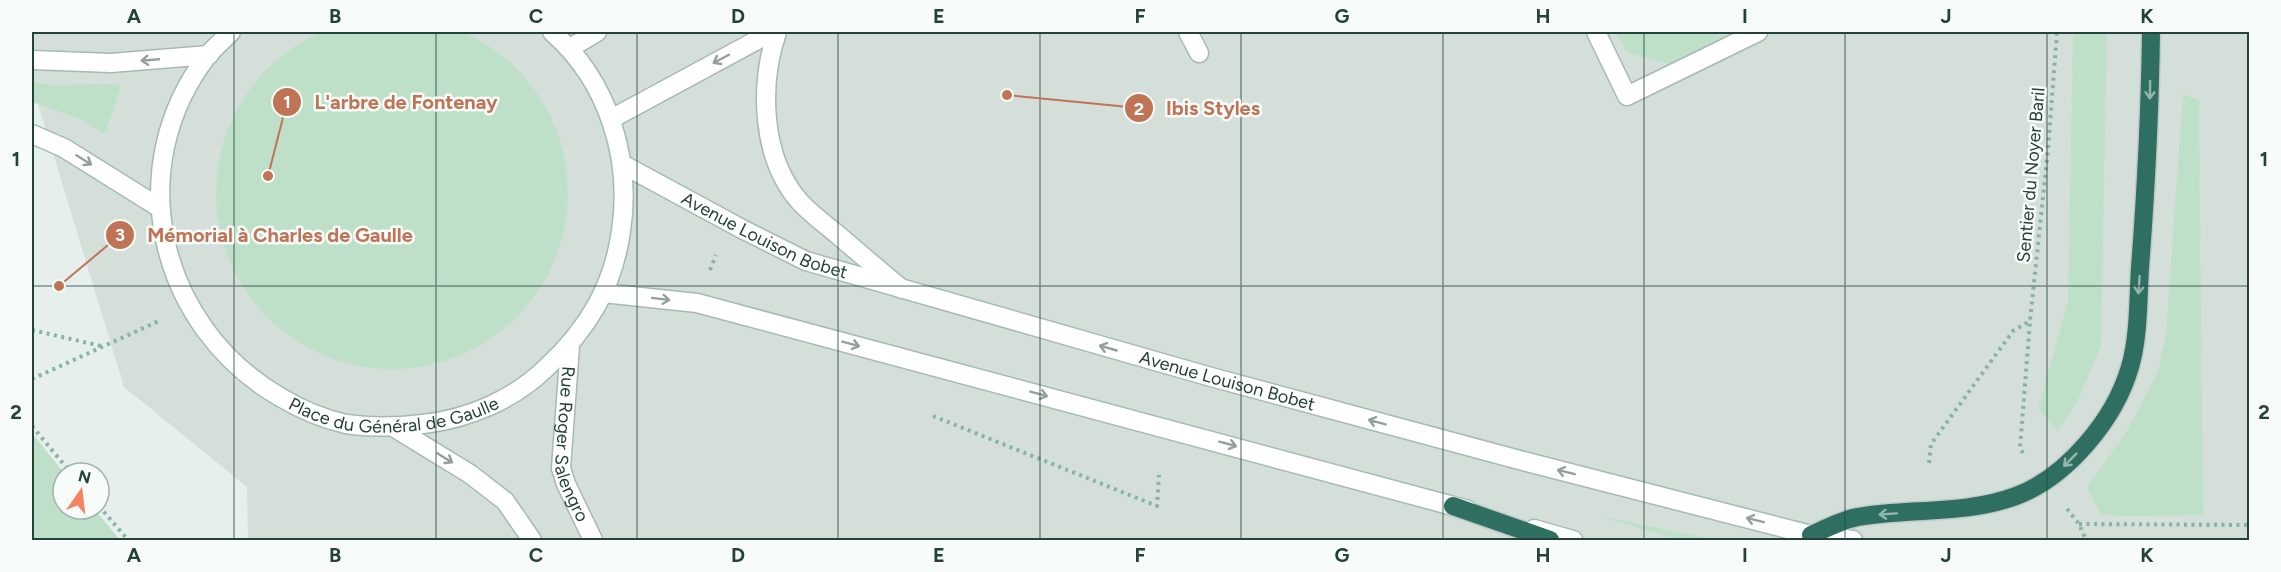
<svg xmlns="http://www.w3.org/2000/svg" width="2281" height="572" font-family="Figtree,sans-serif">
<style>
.built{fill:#d4dfda}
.green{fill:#bfe0c8}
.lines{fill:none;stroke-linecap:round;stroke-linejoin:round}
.service-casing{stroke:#a8b8b2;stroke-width:21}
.minor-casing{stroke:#a8b8b2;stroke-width:21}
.tertiary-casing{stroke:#a8b8b2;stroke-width:21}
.secondary-casing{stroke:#a4bbb3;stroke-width:21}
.motorway-casing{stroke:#c2cac8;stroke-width:21}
.path{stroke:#86b3a5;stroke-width:4;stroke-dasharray:3 4.5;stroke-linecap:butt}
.service{stroke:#fff;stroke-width:18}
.minor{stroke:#fff;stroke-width:18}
.tertiary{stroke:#fff;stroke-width:18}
.secondary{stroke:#fff;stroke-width:18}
.motorway{stroke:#2f6f62;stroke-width:18}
.oneway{stroke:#92a09c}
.oneway2{stroke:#93b5ae}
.grid{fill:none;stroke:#24423a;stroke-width:1.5;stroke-opacity:0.55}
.labels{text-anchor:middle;stroke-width:5;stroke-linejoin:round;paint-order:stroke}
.street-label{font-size:18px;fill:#24423a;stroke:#f7fbf9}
.leader{fill:none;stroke:#c07456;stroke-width:2}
.callout-dot{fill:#c07456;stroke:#f7fbf9;stroke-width:2}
.mark-label{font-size:18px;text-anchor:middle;font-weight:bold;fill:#fff}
.callout-label{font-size:20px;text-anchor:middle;font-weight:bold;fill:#c07456;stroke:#f7fbf9;stroke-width:5;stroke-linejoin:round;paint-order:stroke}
.neatline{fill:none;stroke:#24423a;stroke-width:2}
.grid-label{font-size:20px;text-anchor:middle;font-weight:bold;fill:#24423a}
</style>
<rect width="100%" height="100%" fill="#e6efeb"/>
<polygon class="built" points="32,32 2249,32 2249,540 248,540 247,487 124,387 32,84"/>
<g class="green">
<circle cx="392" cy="193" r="176"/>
<polygon points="1616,32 1732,32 1670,64 1628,53"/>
<polygon points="2073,32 2107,32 2101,346 2077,402 2058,431 2038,409 2068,301"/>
<polygon points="32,82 53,85 116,84 121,87 106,131 102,133 80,119 32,102"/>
<polygon points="2183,94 2199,100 2203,515 2122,516 2101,514 2087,488 2127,431 2158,372 2166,335"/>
<polygon points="32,433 64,473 63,509 94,509 120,540 32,540"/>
<polygon points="1595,515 1716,540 1679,540"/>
</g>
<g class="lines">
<g class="service-casing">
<g id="service">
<path d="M777 32C759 85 761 158 800 202 811 214 826 225 838 235 859 253 880 271 902 289"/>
<polyline points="1188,32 1199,53"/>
<polyline points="1596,32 1627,96 1758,32"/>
</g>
</g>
<g class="minor-casing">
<g id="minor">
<path id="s1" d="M570 346 561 468 566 484 593 540"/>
<polyline points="395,428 470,474 505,501 532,540"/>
</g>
</g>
<g class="tertiary-casing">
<g id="tertiary">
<polyline points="570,48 597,32"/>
<polyline points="611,119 772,32"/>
</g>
</g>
<g class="secondary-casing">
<g id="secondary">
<path id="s2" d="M231 32C224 39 215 47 208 55 120 168 159 327 280 397 300 409 324 419 346 424 372 428 398 427 423 424 468 419 513 400 546 368 587 330 613 288 621 231 632 158 608 81 552 32"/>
<polyline points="32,60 111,63 209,55"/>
<polyline points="32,134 64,148 160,208"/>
<path id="s3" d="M622 164 742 229 806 261 1211 377 1527 462 1811 535 1853 540"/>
<polyline points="603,293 697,303 1468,510"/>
<polyline points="1534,529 1573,540"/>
</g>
</g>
<g class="motorway-casing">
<g id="motorway">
<polyline points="1453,506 1550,540"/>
<path d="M1811 535C1826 529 1843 519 1858 517 1910 508 1965 515 2016 496 2067 477 2115 419 2130 367 2139 336 2138 300 2140 268 2146 189 2150 111 2151 32"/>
</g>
</g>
<g class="path">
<polyline points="710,270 716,255"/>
<polyline points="32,330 101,346"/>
<polyline points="32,379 161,320"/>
<polyline points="933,416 1157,506 1159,475"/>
<polyline points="32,426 71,473"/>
<polyline points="2023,453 2020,448 2030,321"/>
<polyline points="1929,463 1931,444 2013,331 2030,321 2048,149 2057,32"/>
<polyline points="99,506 128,540"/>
<polyline points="2067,509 2079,524 2086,540"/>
<polyline points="2079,524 2250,525"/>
</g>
<use href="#service" class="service"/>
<use href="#minor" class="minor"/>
<use href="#tertiary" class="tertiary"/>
<use href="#secondary" class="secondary"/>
<use href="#motorway" class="motorway"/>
</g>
<defs><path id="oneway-shaft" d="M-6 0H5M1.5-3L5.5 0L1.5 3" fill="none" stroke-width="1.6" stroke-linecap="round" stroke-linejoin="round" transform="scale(1.5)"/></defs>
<g class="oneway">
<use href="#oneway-shaft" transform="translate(721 59) rotate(152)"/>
<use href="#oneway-shaft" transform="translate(150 60) rotate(175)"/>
<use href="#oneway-shaft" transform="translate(84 160) rotate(32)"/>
<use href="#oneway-shaft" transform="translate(661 299) rotate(7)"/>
<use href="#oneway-shaft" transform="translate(851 344) rotate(15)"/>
<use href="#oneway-shaft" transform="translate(1108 348) rotate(-164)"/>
<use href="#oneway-shaft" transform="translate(1039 394) rotate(15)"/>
<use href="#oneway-shaft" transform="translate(1377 422) rotate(-165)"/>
<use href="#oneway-shaft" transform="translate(1228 444) rotate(15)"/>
<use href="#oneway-shaft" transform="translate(445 458) rotate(32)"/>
<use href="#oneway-shaft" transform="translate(1566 472) rotate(-166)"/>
<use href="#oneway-shaft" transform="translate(1755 520) rotate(-166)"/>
</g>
<g class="oneway2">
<use href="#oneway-shaft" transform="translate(2150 90) rotate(91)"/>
<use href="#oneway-shaft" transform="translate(2139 285) rotate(94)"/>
<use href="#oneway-shaft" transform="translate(2070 460) rotate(135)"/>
<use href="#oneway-shaft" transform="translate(1888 514) rotate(176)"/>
</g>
<path class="grid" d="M234 32V540M436 32V540M637 32V540M838 32V540M1040 32V540M1241 32V540M1443 32V540M1644 32V540M1845 32V540M2047 32V540M32 286H2250"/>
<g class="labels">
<g class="street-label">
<text transform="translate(2031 175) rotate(-85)" y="6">Sentier du Noyer Baril</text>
<text dy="6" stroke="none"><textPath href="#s3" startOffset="160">Avenue Louison Bobet</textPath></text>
<text dy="6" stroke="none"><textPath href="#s3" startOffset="646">Avenue Louison Bobet</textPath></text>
<text dy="6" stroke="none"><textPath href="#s2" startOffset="548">Place du Général de Gaulle</textPath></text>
<text dy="6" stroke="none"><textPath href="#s1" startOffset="100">Rue Roger Salengro</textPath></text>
</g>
</g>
<path class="leader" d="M268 176L287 102M1007 95L1139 108M59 286L120 235"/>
<g class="callout-dot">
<circle cx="268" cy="176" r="6"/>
<circle cx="1007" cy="95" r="6"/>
<circle cx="59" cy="286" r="6"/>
<circle cx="287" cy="102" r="15"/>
<circle cx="1139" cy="108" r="15"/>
<circle cx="120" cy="235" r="15"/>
</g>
<g class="mark-label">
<text x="287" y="108">1</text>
<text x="1139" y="115">2</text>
<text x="120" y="241">3</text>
</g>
<g class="callout-label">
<text x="406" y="109">L'arbre de Fontenay</text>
<text x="1213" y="115">Ibis Styles</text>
<text x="280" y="242">Mémorial à Charles de Gaulle</text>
</g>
<rect width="2281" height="572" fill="none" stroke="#f7fbf9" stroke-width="66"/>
<g transform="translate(81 491) rotate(14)"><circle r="28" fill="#f7fbf9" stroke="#a3b1ad" stroke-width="1.5"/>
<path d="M0-4.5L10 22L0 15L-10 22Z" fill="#f4845f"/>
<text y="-9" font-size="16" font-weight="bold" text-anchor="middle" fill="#24423a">N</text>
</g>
<rect x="33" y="33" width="2215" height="506" class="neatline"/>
<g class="grid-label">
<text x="134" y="23">A</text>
<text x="335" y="23">B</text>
<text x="536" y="23">C</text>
<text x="738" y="23">D</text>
<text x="939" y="23">E</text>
<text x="1140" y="23">F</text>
<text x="1342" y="23">G</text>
<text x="1543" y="23">H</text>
<text x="1745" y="23">I</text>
<text x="1946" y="23">J</text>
<text x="2147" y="23">K</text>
<text x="16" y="166">1</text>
<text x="2264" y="166">1</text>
<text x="16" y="419">2</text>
<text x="2264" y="419">2</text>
<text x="134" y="562">A</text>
<text x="335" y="562">B</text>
<text x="536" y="562">C</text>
<text x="738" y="562">D</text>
<text x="939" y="562">E</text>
<text x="1140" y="562">F</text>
<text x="1342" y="562">G</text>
<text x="1543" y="562">H</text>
<text x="1745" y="562">I</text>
<text x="1946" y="562">J</text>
<text x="2147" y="562">K</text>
</g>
</svg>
